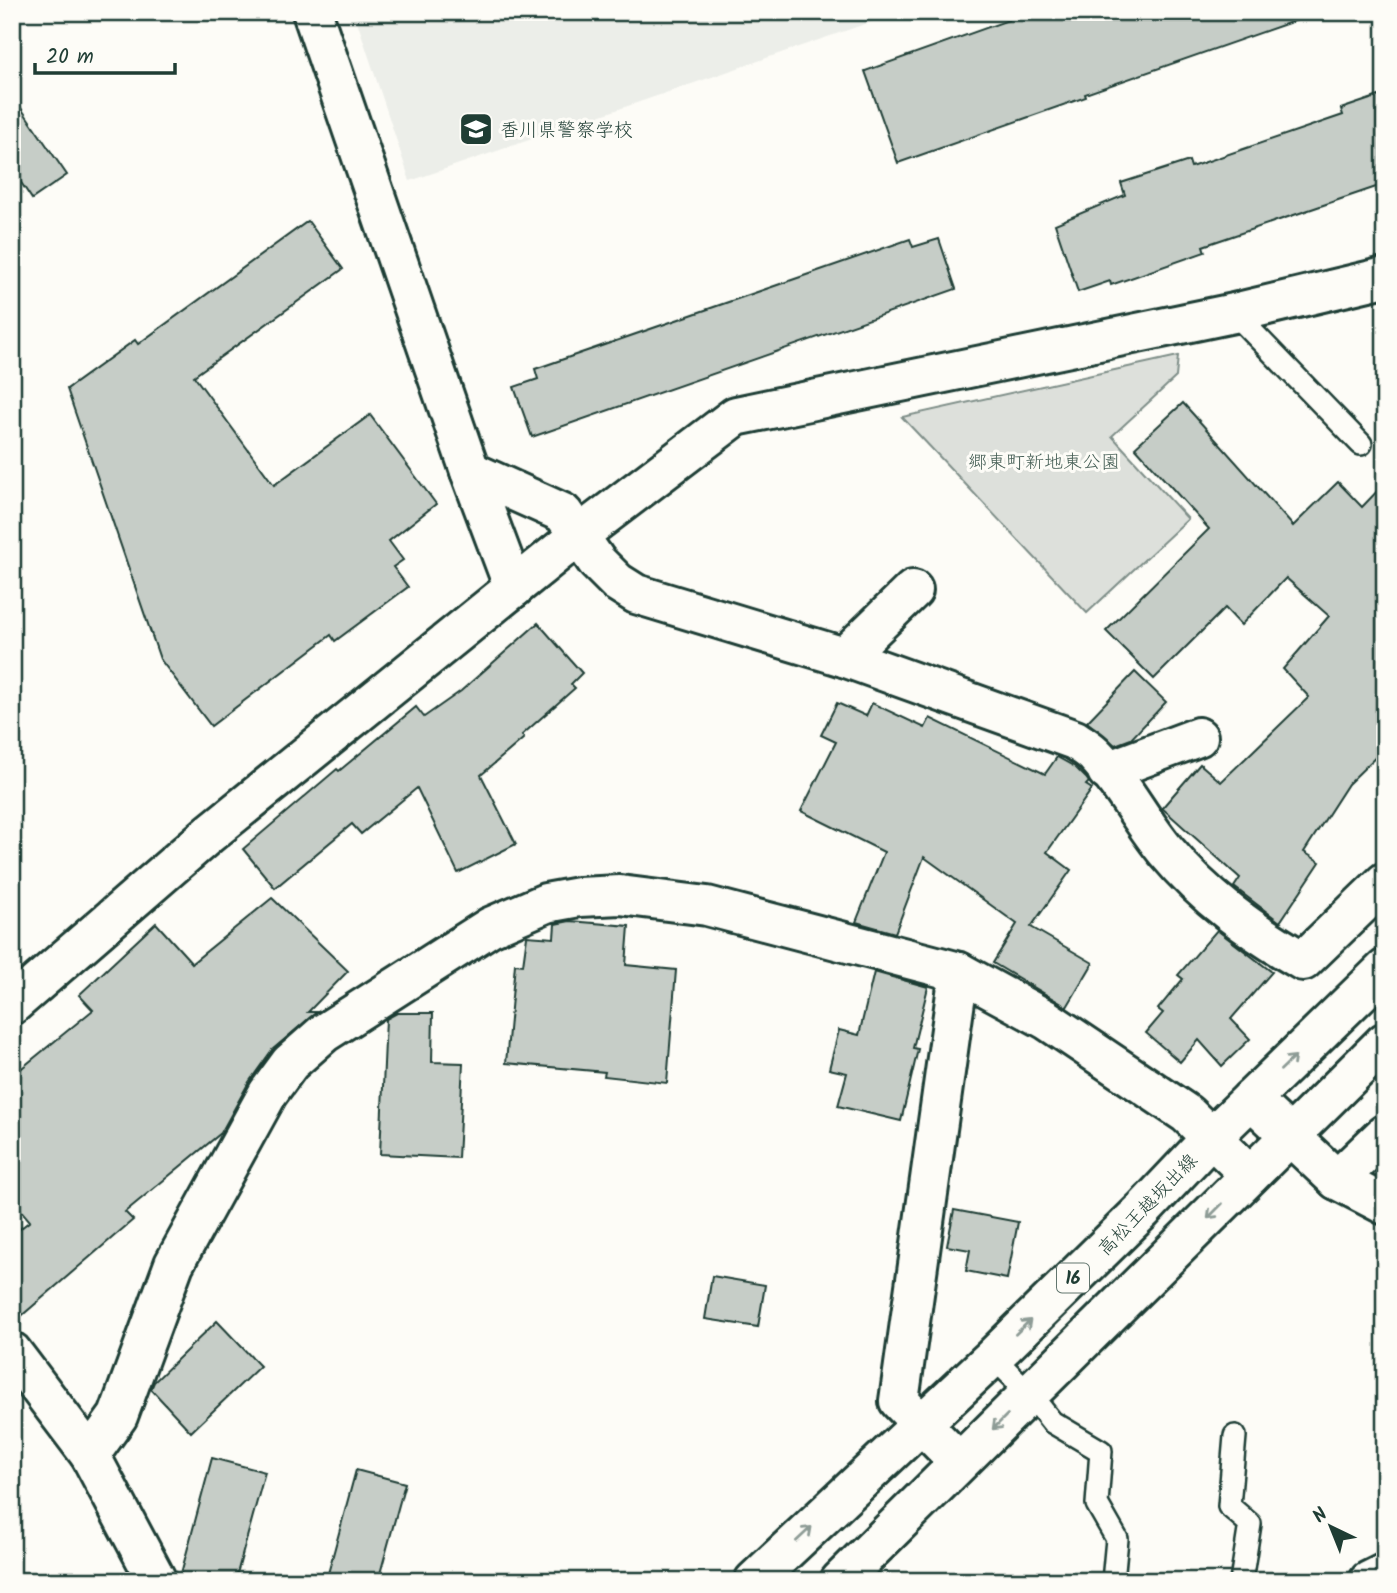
<svg xmlns="http://www.w3.org/2000/svg" width="1397" height="1593" font-family="Kalam,'Klee One',sans-serif">
<style>
.built{fill:#eceee9}
.green{fill:#dde0db;stroke:#7e8e88;stroke-width:2}
.building{fill:#c6cdc7;stroke:#1f3d34;stroke-width:2}
.lines{fill:none;stroke-linecap:round;stroke-linejoin:round}
.service-casing{stroke:#1f3d34;stroke-width:26}
.minor-casing{stroke:#1f3d34;stroke-width:44}
.tertiary-casing{stroke:#1f3d34;stroke-width:44}
.primary-casing{stroke:#1f3d34;stroke-width:44}
.service{stroke:#fdfcf7;stroke-width:21}
.minor{stroke:#fdfcf7;stroke-width:38}
.tertiary{stroke:#fdfcf7;stroke-width:38}
.primary{stroke:#fdfcf7;stroke-width:38}
.oneway{stroke:#8e9c96}
.labels{text-anchor:middle;stroke-width:6;stroke-linejoin:round;paint-order:stroke}
.shield{fill:#fdfcf7;stroke:#62766e;stroke-width:2}
.shield-label{font-size:18px;font-weight:bold;fill:#1f3d34}
.poi-label{font-size:19px;fill:#1f3d34;stroke:#fdfcf7;text-anchor:start}
.park-label{font-size:19px;fill:#455e55;stroke:#fdfcf7}
.street-label{font-size:19px;fill:#1f3d34;stroke:#fdfcf7}
</style>
<rect width="100%" height="100%" fill="#fdfcf7"/>
<filter id="ink" filterUnits="userSpaceOnUse"><feTurbulence type="fractalNoise" baseFrequency=".0143" numOctaves="2"/><feDisplacementMap in="SourceGraphic" scale="14" xChannelSelector="R" yChannelSelector="G"/><feConvolveMatrix kernelMatrix="1 2 1 2 8 2 1 2 1" color-interpolation-filters="sRGB"/></filter>
<g filter="url(#ink)">
<polygon class="built" points="354,12 900,12 410,181"/>
<polygon class="green" points="1178,356 1176,377 1112,436 1188,519 1087,613 902,417"/>
<g class="building">
<polygon points="1031,12 1302,12 1303,18 1085,94 1086,97 898,163 865,71"/>
<polygon points="1385,94 1385,184 1203,246 1205,252 1111,285 1110,281 1078,292 1055,224 1125,195 1121,183 1189,161 1191,167 1343,115 1341,109"/>
<polygon points="12,95 67,175 32,199 12,169"/>
<polygon points="308,221 343,269 194,376 274,485 370,415 436,504 389,541 403,560 393,567 408,587 335,641 331,635 211,726 160,659 67,389 135,340 138,344"/>
<polygon points="910,239 913,247 939,239 956,289 532,437 514,387 538,379 535,369"/>
<polygon points="1183,403 1293,526 1338,482 1362,507 1385,483 1385,748 1348,784 1304,852 1320,862 1280,922 1234,887 1240,878 1162,808 1200,764 1221,782 1309,697 1283,669 1329,616 1286,578 1241,625 1225,608 1154,679 1106,631 1209,529 1135,447"/>
<polygon points="538,623 582,673 571,684 575,688 522,735 524,738 481,775 516,844 458,873 417,788 361,834 352,824 275,888 243,849 337,769 339,771 416,707 424,717 461,691"/>
<polygon points="1135,672 1166,702 1131,739 1115,745 1087,722"/>
<polygon points="837,703 866,716 872,703 925,728 930,718 1045,774 1057,757 1075,767 1086,778 1089,782 1086,785 1092,789 1047,852 1071,870 1031,927 1093,963 1067,1007 993,963 1017,924 924,857 895,933 856,922 884,852 801,811 836,742 821,735"/>
<polygon points="272,898 348,971 308,1012 317,1012 272,1050 249,1082 221,1133 125,1212 133,1220 12,1324 12,1235 30,1221 12,1200 12,1076 93,1010 79,995 156,923 192,963"/>
<polygon points="570,921 629,926 626,965 676,970 667,1083 604,1076 605,1072 506,1063 515,964 523,965 527,936 554,938 555,924"/>
<polygon points="1217,930 1272,972 1231,1019 1250,1039 1222,1066 1199,1040 1180,1062 1146,1033 1163,1013 1158,1009 1183,979 1178,975"/>
<polygon points="874,972 928,987 913,1048 918,1049 901,1121 838,1106 847,1073 829,1069 839,1030 859,1035"/>
<polygon points="397,1013 433,1013 432,1062 463,1063 458,1158 380,1154 386,1019"/>
<polygon points="954,1210 1018,1222 1007,1279 966,1271 970,1250 947,1246"/>
<polygon points="712,1276 765,1285 758,1327 705,1319"/>
<polygon points="217,1321 260,1366 191,1432 151,1389 154,1382"/>
<polygon points="212,1458 265,1472 235,1581 179,1581"/>
<polygon points="356,1470 405,1483 378,1581 326,1581"/>
</g>
<g class="lines">
<g class="service-casing">
<g id="service">
<polyline points="1234,313 1361,444"/>
<polyline points="993,1357 1029,1393 1052,1422 1101,1451 1097,1504 1117,1539 1113,1581"/>
<polyline points="1235,1436 1229,1506 1250,1524 1241,1581"/>
</g>
</g>
<g class="minor-casing">
<g id="minor">
<path d="M470 471 563 513 597 562 617 582 636 594 844 657 1075 740C1082 745 1090 749 1096 756 1123 784 1141 821 1166 851 1205 898 1251 931 1303 961L1385 882"/>
<polyline points="844,657 913,590"/>
<polyline points="1107,771 1198,737"/>
<polyline points="959,972 899,1401 959,1462"/>
<polyline points="12,1005 209,834 579,535 736,416 1234,313 1385,277"/>
<polyline points="1251,1099 1337,1180 1385,1205"/>
<polyline points="1337,1180 1385,1134"/>
<polyline points="12,1352 90,1455"/>
<polyline points="157,1581 90,1455 118,1416 174,1264 268,1093 290,1063 324,1033 490,927 546,903 579,897 620,895 707,906 959,972 1047,1020 1187,1114 1250,1175"/>
<polyline points="1369,1581 1385,1573"/>
</g>
</g>
<g class="tertiary-casing">
<polyline id="tertiary" points="312,12 470,471 514,588"/>
</g>
<g class="primary-casing">
<g id="primary">
<polyline points="754,1581 993,1357 1143,1210 1212,1137 1385,969"/>
<polyline points="840,1581 1385,1042"/>
</g>
</g>
<use href="#service" class="service"/>
<use href="#minor" class="minor"/>
<use href="#tertiary" class="tertiary"/>
<use href="#primary" class="primary"/>
</g>
<defs><path id="oneway-shaft" d="M-6 0H5M1.5-3L5.5 0L1.5 3" fill="none" stroke-width="1.6" stroke-linecap="round" stroke-linejoin="round" transform="scale(1.75)"/></defs>
<g class="oneway">
<use href="#oneway-shaft" transform="translate(1288 1063) rotate(-44)"/>
<use href="#oneway-shaft" transform="translate(1215 1211) rotate(135)"/>
<use href="#oneway-shaft" transform="translate(1023 1327) rotate(-44)"/>
<use href="#oneway-shaft" transform="translate(1000 1422) rotate(135)"/>
<use href="#oneway-shaft" transform="translate(804 1534) rotate(-43)"/>
</g>
</g>
<defs>
<g id="school-square" transform="scale(1.75)"><rect x="-9" y="-9" width="18" height="18" rx="4" fill="#1f3d34" stroke="#fdfcf7"/><path d="M0-5L7-2L0 1L-7-2ZM-4 1L0 2.5L4 1V4Q0 6-4 4Z" fill="#fff"/></g>
</defs>
<g fill-rule="evenodd">
<use href="#school-square" x="476" y="129"/>
</g>
<g class="labels">
<rect class="shield" x="1057" y="1263.5" width="32" height="29" rx="5"/>
<g class="shield-label">
<text x="1073" y="1284">16</text>
</g>
<g class="poi-label">
<text x="500" y="136">香川県警察学校</text>
</g>
<g class="park-label">
<text x="1044" y="468">郷東町新地東公園</text>
</g>
<g class="street-label">
<text transform="translate(1147 1204) rotate(-46)" y="7">高松王越坂出線</text>
</g>
</g>
<rect width="1397" height="1593" fill="none" stroke="#fdfcf7" stroke-width="42"/>
<rect x="21" y="21" width="1355" height="1551" fill="none" stroke="#1f3d34" stroke-width="2.5" filter="url(#ink)"/>
<g transform="translate(1331 1527) rotate(317)" stroke="#fdfcf7" stroke-width="5" paint-order="stroke">
<path d="M0-5L12 26L0 18L-12 26Z" fill="#1f3d34"/>
<text y="-10" font-size="19" font-weight="bold" text-anchor="middle" fill="#1f3d34">N</text>
</g>
<path d="M35 63v10h140v-10" fill="none" stroke="#1f3d34" stroke-width="3.5"/>
<text x="46" y="63" font-size="21" fill="#1f3d34" stroke="#fdfcf7" stroke-width="5" paint-order="stroke">20 m</text>
</svg>
